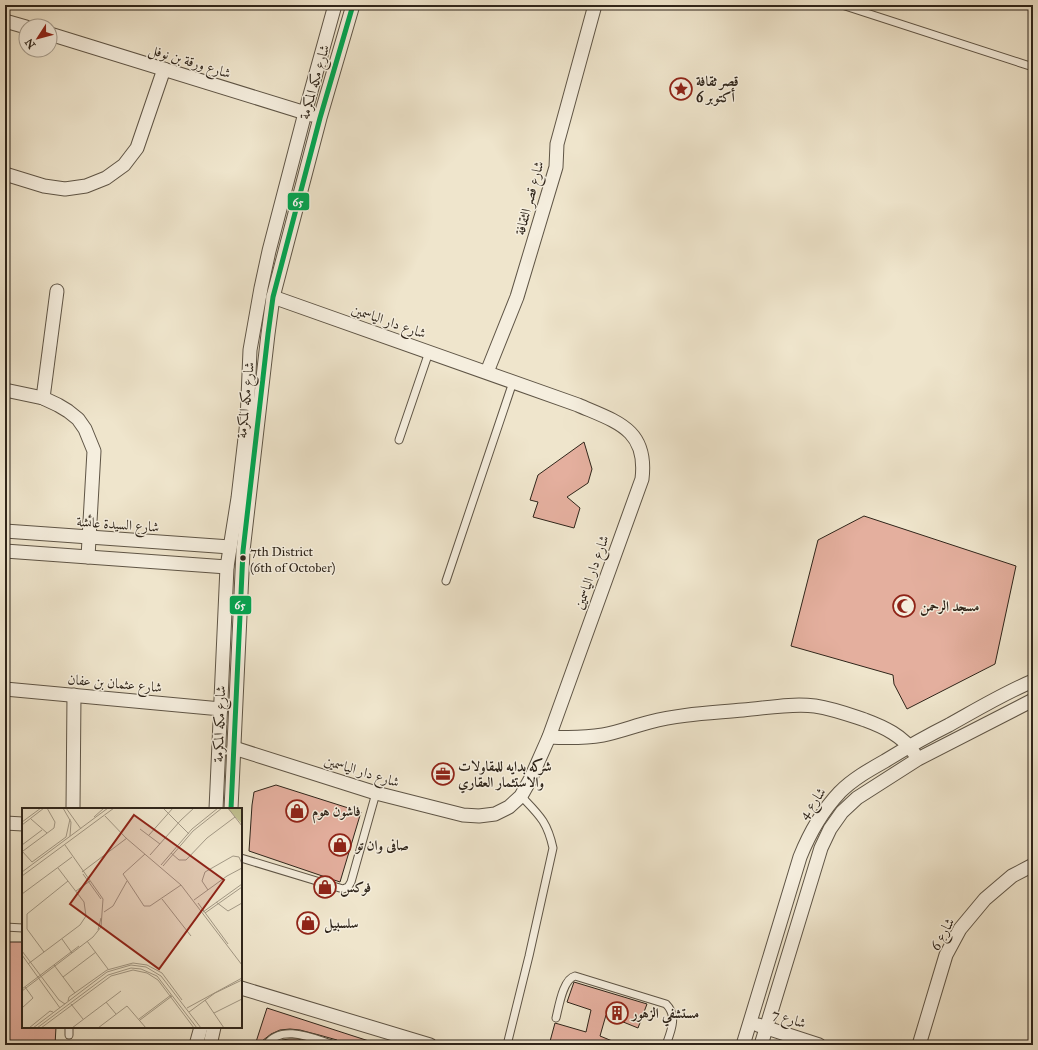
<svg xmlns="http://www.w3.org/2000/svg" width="1038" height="1050" font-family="'IM FELL Great Primer',Amiri,serif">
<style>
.building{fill:#e4af9e;stroke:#2f251a}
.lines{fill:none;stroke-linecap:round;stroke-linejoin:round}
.lane-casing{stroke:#5f5546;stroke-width:9}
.street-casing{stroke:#5f5546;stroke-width:15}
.lane{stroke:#f5eede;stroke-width:7}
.street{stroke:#f5eede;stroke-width:13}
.bus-1-casing{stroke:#f5eede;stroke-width:8}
.bus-1{stroke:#00a651;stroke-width:5}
.bus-dot{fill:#2f251a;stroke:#f5eede;stroke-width:1.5}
.labels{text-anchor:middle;stroke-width:3;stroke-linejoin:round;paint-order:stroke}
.bus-label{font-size:13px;fill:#2f251a;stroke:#f5eede;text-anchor:start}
.street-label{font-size:14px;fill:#2f251a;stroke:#f5eede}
.poi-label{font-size:14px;font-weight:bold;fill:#2f251a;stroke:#f5eede;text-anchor:start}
.inset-road{fill:none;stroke:#a29885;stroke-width:1}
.view{fill:#8f2418;fill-opacity:0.15;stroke:#8f2418;stroke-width:2}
.inset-edge{fill:none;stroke:#2f251a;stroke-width:2}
.line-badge{stroke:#f5eede;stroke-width:1.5}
.badge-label{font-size:11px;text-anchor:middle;font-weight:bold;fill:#fff}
</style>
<rect width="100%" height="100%" fill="#efe5cc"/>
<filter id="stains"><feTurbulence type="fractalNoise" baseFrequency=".005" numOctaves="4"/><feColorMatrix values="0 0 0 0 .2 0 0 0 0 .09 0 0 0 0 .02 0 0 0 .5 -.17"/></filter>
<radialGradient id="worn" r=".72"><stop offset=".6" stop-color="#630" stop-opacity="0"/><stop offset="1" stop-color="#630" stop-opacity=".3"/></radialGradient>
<g class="building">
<polygon points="584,442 592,469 588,483 567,497 580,508 574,528 533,517 538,502 530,500 538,475"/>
<polygon points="864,516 1016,566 995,664 907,709 894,684 893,675 791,646 818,540"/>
<polygon points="276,785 361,812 340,882 249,851 252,805 254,792"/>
<polygon points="5,942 23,942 23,1027 56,1027 55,1045 5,1045"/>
<polygon points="574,982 647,1004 638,1028 606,1015 600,1036 622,1045 549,1045 555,1023 586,1032 591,1010 567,1002"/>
<polygon points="267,1008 375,1043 375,1045 340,1045 337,1040 319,1035 300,1030 290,1029 280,1030 271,1034 262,1041 261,1045 255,1045"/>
<polygon points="289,1039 298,1039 319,1045 273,1045 282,1040"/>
</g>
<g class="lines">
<g class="lane-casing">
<g id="lane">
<polyline points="842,5 1033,67"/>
<polyline points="399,440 429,352"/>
<polyline points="446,581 513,382"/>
<polyline points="241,858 343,889 348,887 351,882 376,793"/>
<polyline points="5,927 23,928"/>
<path d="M556 1018C559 1006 563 979 575 976L666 1004C678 1016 671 1031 666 1045"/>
<polyline points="69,1035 69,1027"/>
<path d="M266 1045C282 1023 314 1039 335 1045"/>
<path d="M507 1045 529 956 553 848C547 821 539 815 521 796"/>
</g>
</g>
<g class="street-casing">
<g id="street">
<polyline points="5,21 26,27"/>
<polyline points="50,34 312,115"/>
<polyline points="5,174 44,186 65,189 86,186 106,178 124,165 137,148 164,69"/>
<polyline points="487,372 517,297 556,167 557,144 595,5"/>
<polyline points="5,390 43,398 58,405 68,411 78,419 85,429 94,451 88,557"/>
<polyline points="43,398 57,291"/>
<polyline points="5,531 230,547"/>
<polyline points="5,551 227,567"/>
<polyline points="5,689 221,709"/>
<path d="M549 737C567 738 585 738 603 735 619 732 634 726 650 722 680 714 712 713 743 710 767 708 791 703 815 706 834 709 847 714 865 720 884 727 903 736 914 753"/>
<path d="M234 748 376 793 463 815 479 816 495 814 509 807 521 796 530 780 549 737 642 479C648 429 617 422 578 405L273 297"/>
<polyline points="73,809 74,695"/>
<polyline points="216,809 227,567 238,498 247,421 250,350 261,288 269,251 305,113 335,5"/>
<polyline points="231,809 243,551 268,334 273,297 320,118 353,5"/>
<polyline points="5,823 23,824"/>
<polyline points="241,988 430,1045"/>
<polyline points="758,1025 819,1045"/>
<polyline points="196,1045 201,1027"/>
<polyline points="210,1045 214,1027"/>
<path d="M743 1045 800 857C810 832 822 811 840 792 853 779 869 770 885 761 906 748 927 736 949 725 976 710 1004 693 1033 681"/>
<polyline points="761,1045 821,848 830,829 842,812 857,798 918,759 1033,700"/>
<polyline points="919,1045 946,955 960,929 985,899 1012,876 1033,865"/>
</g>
</g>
<use href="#lane" class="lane"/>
<use href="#street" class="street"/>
<g class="bus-1-casing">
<polyline id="bus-1" points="231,809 243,551 268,334 273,297 320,118 353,5"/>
</g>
<use href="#bus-1" class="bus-1"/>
</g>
<defs>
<g id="sight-ring" transform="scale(1.15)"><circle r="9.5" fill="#f5eede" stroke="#8f2418" stroke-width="1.5"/><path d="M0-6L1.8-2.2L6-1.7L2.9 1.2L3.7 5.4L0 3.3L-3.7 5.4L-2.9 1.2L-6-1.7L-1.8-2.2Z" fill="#8f2418"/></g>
<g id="mosque-ring" transform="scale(1.15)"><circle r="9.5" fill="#f5eede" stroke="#8f2418" stroke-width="1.5"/><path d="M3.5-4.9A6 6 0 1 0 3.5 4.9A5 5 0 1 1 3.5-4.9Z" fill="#8f2418"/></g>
<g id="office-ring" transform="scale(1.15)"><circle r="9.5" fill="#f5eede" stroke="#8f2418" stroke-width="1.5"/><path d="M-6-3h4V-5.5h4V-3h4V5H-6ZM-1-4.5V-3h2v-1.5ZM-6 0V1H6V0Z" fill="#8f2418"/></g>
<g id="shop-ring" transform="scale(1.15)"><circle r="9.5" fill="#f5eede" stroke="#8f2418" stroke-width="1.5"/><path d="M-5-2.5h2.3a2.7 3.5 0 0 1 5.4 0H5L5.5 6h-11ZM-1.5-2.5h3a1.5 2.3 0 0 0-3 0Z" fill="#8f2418"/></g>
<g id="building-ring" transform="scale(1.15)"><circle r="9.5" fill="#f5eede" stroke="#8f2418" stroke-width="1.5"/><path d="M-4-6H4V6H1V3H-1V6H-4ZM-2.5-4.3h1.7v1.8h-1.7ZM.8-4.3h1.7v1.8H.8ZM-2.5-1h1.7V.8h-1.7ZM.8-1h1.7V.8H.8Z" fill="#8f2418"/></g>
</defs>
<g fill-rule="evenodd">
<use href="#sight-ring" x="681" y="89"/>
<use href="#mosque-ring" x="904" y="606"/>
<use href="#office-ring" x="443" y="774"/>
<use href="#shop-ring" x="297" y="811"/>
<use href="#shop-ring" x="340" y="845"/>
<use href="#shop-ring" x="325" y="887"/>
<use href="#shop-ring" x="308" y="923"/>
<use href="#building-ring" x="617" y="1013"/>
</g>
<circle class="bus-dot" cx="243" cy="558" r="3.5"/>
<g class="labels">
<g class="bus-label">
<text x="250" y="556">7th District<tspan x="250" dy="16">(6th of October)</tspan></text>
</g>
<g class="street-label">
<text transform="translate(190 61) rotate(17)" y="5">شارع ورقة بن نوفل</text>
<text transform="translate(314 82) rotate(-74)" y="5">شارع مكه المكرمة</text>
<text transform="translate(529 198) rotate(-75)" y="5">شارع قصر الثقافة</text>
<text transform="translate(389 321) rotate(19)" y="5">شارع دار الياسمين</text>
<text transform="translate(245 400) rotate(-84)" y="5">شارع مكه المكرمة</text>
<text transform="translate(118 524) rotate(4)" y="5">شارع السيدة عائشة</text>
<text transform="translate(591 572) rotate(-70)" y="5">شارع دار الياسمين</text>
<text transform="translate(115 683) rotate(5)" y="5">شارع عثمان بن عفان</text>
<text transform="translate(219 724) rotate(-88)" y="5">شارع مكه المكرمة</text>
<text transform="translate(362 771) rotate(17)" y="5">شارع دار الياسمين</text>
<text transform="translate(812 803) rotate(-54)" y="5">شارع 4</text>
<text transform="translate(942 934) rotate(-61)" y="5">شارع 6</text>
<text transform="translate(789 1018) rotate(18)" y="5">شارع 7</text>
</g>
<g class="poi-label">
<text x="696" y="86">قصر ثقافة<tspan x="696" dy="16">6 أكتوبر</tspan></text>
<text x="920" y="611">مسجد الرحمن</text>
<text x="458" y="771">شركه بدايه للمقاولات<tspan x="458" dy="16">والاستثمار العقاري</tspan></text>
<text x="312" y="816">فاشون هوم</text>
<text x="356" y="850">صافى وان تو</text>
<text x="340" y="892">فوكس</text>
<text x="324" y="928">سلسبيل</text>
<text x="632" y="1018">مستشفي الزهور</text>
</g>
</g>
<g transform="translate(22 808)">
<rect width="220" height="220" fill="#efe5cc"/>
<path d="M205 0H220V16Z" fill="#c1c292"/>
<path class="inset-road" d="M41 0 49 14 48 28M44 0 59 21M141 0 167 26M206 0 220 18M83 8 104 30 159 77 220 157M72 9 82 0M9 11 25 25M0 14 19 0M0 17 22 0M118 21 138 36M127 27 151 0M0 37 20 22M0 43 10 54M1 43 32 20 33 14 25 0M149 45 157 52H164L185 30 213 9M123 46 101 66 122 98H128L159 77M128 47 159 12 172 0M10 54 44 29 48 11M139 57 170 21 196 0M141 58 171 23 200 0M0 64 86 0M60 64 105 30M61 66 79 91M0 68 92 0M186 82 180 73 183 64 211 48 217 49 220 56M54 83 68 73M0 86 50 49M140 91 169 128M172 92 205 68 220 60M194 94 206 103 220 95M176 95 206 136M82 104 91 98 105 73M181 104 220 76M183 105 220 79M76 122 79 110M40 131 50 145M65 133 86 161M0 143 37 192 43 196M22 144 5 121V106L46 73M0 147 38 200M6 156 58 117 64 108 62 94 36 60M32 157 53 185M41 169 74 144M0 181 57 138M0 183 71 129 79 119 81 91 43 37M183 192 202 220M46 193 47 189 85 162 111 155 125 157 140 165 160 192M84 194 94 206M49 196 61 211M0 200 11 190 3 179M165 200 220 170M167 204 193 185 220 172M192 205 220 191M117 211 149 187M118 212 150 188M7 220 28 203 31 204M11 220 85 164 109 157 124 159 139 168 179 220M15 220 86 167 109 160 119 161 135 168 175 220M19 220 89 168 111 162 125 165 136 172 172 220M50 220 99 183M76 220 105 198 124 220"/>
<path class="view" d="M112 7 202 72 137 161 48 96Z"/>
<rect width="220" height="220" class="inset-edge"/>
</g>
<g class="line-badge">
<rect x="287" y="192" width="23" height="19" rx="4" fill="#00a651"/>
<rect x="229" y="595" width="23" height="20" rx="4" fill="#00a651"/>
</g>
<g class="badge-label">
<text x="298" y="206">65</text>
<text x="240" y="609">65</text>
</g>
<rect width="1038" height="1050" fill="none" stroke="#efe5cc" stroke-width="20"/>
<rect x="6" y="6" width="1026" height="1038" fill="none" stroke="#2f251a" stroke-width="2"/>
<rect x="10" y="10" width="1018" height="1030" fill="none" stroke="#2f251a"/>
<g transform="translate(38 38) rotate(234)"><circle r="19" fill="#f5eede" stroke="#a69e90"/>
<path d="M0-3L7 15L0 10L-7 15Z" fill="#8f2418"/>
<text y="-6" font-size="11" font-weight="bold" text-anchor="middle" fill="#2f251a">N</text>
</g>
<rect width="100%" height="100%" filter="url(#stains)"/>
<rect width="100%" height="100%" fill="url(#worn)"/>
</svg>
